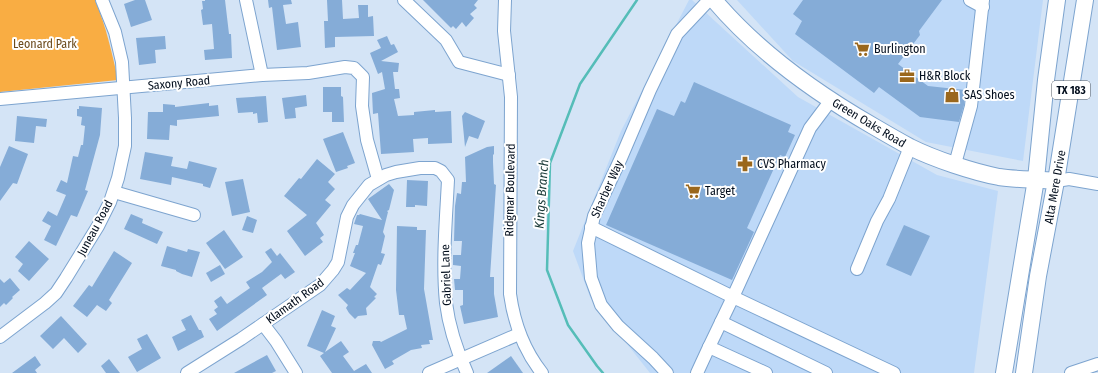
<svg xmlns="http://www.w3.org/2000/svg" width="1098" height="373" font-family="'Fira Sans Condensed',sans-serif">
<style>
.built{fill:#bed9f8}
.green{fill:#f9ad43}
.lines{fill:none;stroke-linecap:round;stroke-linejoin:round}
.stream{stroke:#55bdb8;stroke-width:2.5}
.building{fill:#85acd7}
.minor-casing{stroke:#7da4cf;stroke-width:14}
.major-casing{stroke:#7da4cf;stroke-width:18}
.minor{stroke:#fff;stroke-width:12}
.major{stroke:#fff;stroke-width:16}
.labels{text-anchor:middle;stroke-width:4;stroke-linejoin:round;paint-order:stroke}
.shield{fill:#fff;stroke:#4e5660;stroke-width:1}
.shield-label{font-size:11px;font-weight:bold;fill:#020d1c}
.park-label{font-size:12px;fill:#6b491b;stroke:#fff}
.poi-label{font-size:12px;fill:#020d1c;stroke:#fff;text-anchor:start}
.street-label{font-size:12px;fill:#020d1c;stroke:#fff}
.water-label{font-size:13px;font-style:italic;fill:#183836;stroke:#fff}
</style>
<rect width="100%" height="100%" fill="#d4e4f6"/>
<g class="built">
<polygon points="689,0 692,0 798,97 937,175 998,191 974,373 650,373 590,297 573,251 621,131"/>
<polygon points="737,0 1043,0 1023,161 926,142 793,61"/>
</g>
<path class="green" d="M0 0H95C106 26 112 53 118 80L0 92Z"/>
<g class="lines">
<polyline class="stream" points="603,373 597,366 568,325 547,270 550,163 580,84 637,0"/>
</g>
<g class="building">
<polygon points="135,0 145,0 152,20 131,27 124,4"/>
<polygon points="205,0 225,0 229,34 231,34 232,58 205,60 204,50 214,49 212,24 203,25 201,10 203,9 202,1 205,1"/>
<polygon points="268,0 291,0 292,4 283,5 286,24 298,22 301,47 277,50 272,7 269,8"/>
<polygon points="327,0 342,0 343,19 359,18 358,5 368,5 368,17 373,16 374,36 335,37 335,47 325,48 324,21 328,21"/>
<polygon points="423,0 478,0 474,5 477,8 470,14 474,18 466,27 462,22 456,29 453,26 451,28"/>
<polygon points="803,0 942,0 919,31 920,35 898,64 928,86 965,90 964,105 959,122 920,117 879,87 874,93 795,34 802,21 793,14"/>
<polygon points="165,36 166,49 155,50 156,63 139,65 136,38"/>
<polygon points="387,36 391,45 394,44 398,52 381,61 399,63 398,72 393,72 395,89 399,89 400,98 394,99 398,116 414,115 414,112 435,110 435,112 451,111 452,143 428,144 428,138 413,139 414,152 381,154 378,113 373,114 372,93 385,89 382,72 378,74 370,53 381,48 377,40"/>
<polygon points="694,82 791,125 788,132 795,135 785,157 780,155 747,228 754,232 732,280 606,225 657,109 674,116 681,101 685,103"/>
<polygon points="323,87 341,87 341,96 343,97 344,122 332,122 332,112 323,112"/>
<polygon points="306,95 307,106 295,108 296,118 285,119 282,98"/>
<polygon points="266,96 268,122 258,123 257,113 253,114 253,112 238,113 236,98"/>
<polygon points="209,103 209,106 218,105 219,116 177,120 177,126 170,125 169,140 147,139 148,112 163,112 163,104 175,105 175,107"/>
<polygon points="79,106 102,108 100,135 85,190 88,191 77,217 71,215 56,246 44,240 51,226 42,221 48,211 57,216 66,195 56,191 61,180 67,183 73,156 78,157 81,145 83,145 85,126 81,125 82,117 77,116 77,109 79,109"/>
<polygon points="465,112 485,121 478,139 469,136 465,147 462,116"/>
<polygon points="17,116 47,119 46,127 36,126 34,143 15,141"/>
<polygon points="343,132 355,163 347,166 348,168 336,172 323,139"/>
<polygon points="9,146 28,154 17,184 13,183 0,201 0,167"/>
<polygon points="494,146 494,154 493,155 493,162 494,184 496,185 490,277 494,277 494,294 498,317 464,324 460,306 463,305 463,290 455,290 454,279 460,279 461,266 453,265 453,255 461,255 462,241 454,241 455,206 457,193 461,194 462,182 466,182 465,157 487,147"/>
<polygon points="145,152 173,157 171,166 187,169 189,161 217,168 210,188 203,186 203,184 172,177 171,185 140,179"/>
<polygon points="317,159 335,174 328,182 335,189 325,200 331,205 316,223 324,235 320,238 323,242 305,256 287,231 307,215 284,196 299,178 301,179"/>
<polygon points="243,179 250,212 232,216 225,182"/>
<polygon points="407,180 428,181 427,206 415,205 415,207 406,207"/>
<polygon points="389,184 394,190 389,210 387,211 388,212 383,232 385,236 381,253 385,254 381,265 378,264 370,287 377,294 374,297 376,298 366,308 367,315 358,316 355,319 349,313 346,308 348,305 338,295 347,288 350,290 366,273 350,266 355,253 353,253 356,245 358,245 363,226 354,224 357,215 359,215 360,214 382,220 368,199"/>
<polygon points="131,214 143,219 142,223 163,232 157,244 124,229"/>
<polygon points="247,216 257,220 253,233 242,230"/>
<polygon points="904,225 930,236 911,276 886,265"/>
<polygon points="397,226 417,227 417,230 426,230 424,289 433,340 429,340 430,344 421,345 422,348 411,350 392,361 394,364 385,369 372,345 373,341 380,341 381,342 407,329 404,315 399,315 396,290"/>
<polygon points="224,230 243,257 225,269 206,243"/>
<polygon points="29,241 49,259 29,281 18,271 23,264 15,257"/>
<polygon points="167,246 187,252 188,249 200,252 192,277 182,274 176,271 176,270 161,266"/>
<polygon points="271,248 277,256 280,253 295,272 285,279 281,274 262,288 267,295 217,331 209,319 217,314 214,310 218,307 214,301 221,296 227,304 250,288 246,282 262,272 272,262 265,252"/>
<polygon points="114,251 132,263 109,300 112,303 106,311 97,305 87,317 73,306 89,285 92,287"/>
<polygon points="220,265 225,274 211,282 206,273"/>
<polygon points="10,278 20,290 12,297 13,298 6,305 4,303 0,307 0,279 4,283"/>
<polygon points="322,310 335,316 331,326 336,328 325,352 341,341 349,352 343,356 354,371 366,364 372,373 332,373 320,356 324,353 307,346"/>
<polygon points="191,315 199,330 201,330 204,337 178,351 172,337 186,330 181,320"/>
<polygon points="61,316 87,344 78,353 64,338 53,349 40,336"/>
<polygon points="147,334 161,358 137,372 128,357 142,349 137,339"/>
<polygon points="267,355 276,371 272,373 234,373"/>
<polygon points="35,356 41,365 35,370 37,373 12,373"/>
<polygon points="511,356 523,373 487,373"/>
<polygon points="109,359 120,373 106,373 101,366"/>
</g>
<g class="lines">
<g class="minor-casing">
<g id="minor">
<polyline points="246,0 262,75"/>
<polyline points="404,0 446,40 459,62 509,75"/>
<path d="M505 0 504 31 511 97 510 294C514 323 523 349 542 373"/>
<polyline points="970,0 983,7"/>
<polyline points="0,99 262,75 308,73 345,67 354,68 363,77 362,106 367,140 378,179"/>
<polyline points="955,164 971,106 983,0"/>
<polyline points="1056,181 1069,179 1098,184"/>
<polyline points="114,192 194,215"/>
<polyline points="591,227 733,297 810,128 831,100"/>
<polyline points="857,269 877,221 889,199 910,147"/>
<polyline points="721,322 826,373"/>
<polyline points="263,324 276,341 296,373"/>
<polyline points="0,337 45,303 56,293 66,278 98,226 110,202 118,178 125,146 125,118 122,62 115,32 102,0"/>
<path d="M187 373 241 339 320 285 333 270 338 262 347 217 353 205 369 185 386 175 396 172 420 168H435L441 171 448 180C446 221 442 262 446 303 449 327 457 351 467 373"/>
<polyline points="429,373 519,334"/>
<polyline points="667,373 653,358 618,326 601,305 591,278 588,243 594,216 621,158 650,90 677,34 709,0"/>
<polyline points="697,373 709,347"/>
<polyline points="766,373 709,347 733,297 894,373"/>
<polyline points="1071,373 1098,364"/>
</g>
</g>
<g class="major-casing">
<g id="major">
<path d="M714 0C758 52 814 92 873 126 885 133 897 140 910 147 934 159 973 172 999 177 1017 180 1038 179 1056 181"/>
<polyline points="1004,373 1036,179 1046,80 1057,0"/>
<polyline points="1024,373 1038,276 1056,181 1085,0"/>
</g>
</g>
<use href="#minor" class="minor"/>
<use href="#major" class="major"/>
</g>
<defs>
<g id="supermarket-bare" transform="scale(1.2)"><path d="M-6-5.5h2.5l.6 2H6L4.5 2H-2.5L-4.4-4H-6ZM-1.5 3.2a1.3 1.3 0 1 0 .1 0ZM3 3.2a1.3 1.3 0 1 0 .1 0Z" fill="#9a671c" stroke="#fff" stroke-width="2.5" paint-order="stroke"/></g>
<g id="office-bare" transform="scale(1.2)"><path d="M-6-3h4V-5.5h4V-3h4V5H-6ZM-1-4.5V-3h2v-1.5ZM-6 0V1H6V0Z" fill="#9a671c" stroke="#fff" stroke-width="2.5" paint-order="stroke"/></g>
<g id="shop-bare" transform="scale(1.2)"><path d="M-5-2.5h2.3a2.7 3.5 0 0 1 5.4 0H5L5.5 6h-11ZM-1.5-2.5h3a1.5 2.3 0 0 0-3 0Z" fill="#9a671c" stroke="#fff" stroke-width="2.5" paint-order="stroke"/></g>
<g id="pharmacy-bare" transform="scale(1.2)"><path d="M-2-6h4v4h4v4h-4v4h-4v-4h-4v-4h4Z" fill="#9a671c" stroke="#fff" stroke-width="2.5" paint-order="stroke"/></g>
</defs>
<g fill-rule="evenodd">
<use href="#supermarket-bare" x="862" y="49"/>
<use href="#office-bare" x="907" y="76"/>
<use href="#shop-bare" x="952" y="95"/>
<use href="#pharmacy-bare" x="745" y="164"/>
<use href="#supermarket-bare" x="693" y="191"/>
</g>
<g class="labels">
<rect class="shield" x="1052" y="81" width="38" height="18" rx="3"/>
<g class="shield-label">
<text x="1071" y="94">TX 183</text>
</g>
<g class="park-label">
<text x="45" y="48">Leonard Park</text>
</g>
<g class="poi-label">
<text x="874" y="53">Burlington</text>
<text x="919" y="80">H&amp;R Block</text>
<text x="964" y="99">SAS Shoes</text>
<text x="757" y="168">CVS Pharmacy</text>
<text x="705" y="195">Target</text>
</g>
<g class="street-label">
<text transform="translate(179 83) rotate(-5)" y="4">Saxony Road</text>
<text transform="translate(869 123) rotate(31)" y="4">Green Oaks Road</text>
<text transform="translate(1055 187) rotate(-80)" y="4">Alta Mere Drive</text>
<text transform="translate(607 189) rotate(-66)" y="4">Sharber Way</text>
<text transform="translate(510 190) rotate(-89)" y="4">Ridgmar Boulevard</text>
<text transform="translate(95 228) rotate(-62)" y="4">Juneau Road</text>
<text transform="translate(446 275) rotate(-92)" y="4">Gabriel Lane</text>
<text transform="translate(295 301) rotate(-36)" y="4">Klamath Road</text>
</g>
<g class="water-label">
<text transform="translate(541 194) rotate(-86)" y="5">Kings Branch</text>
</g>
</g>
</svg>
